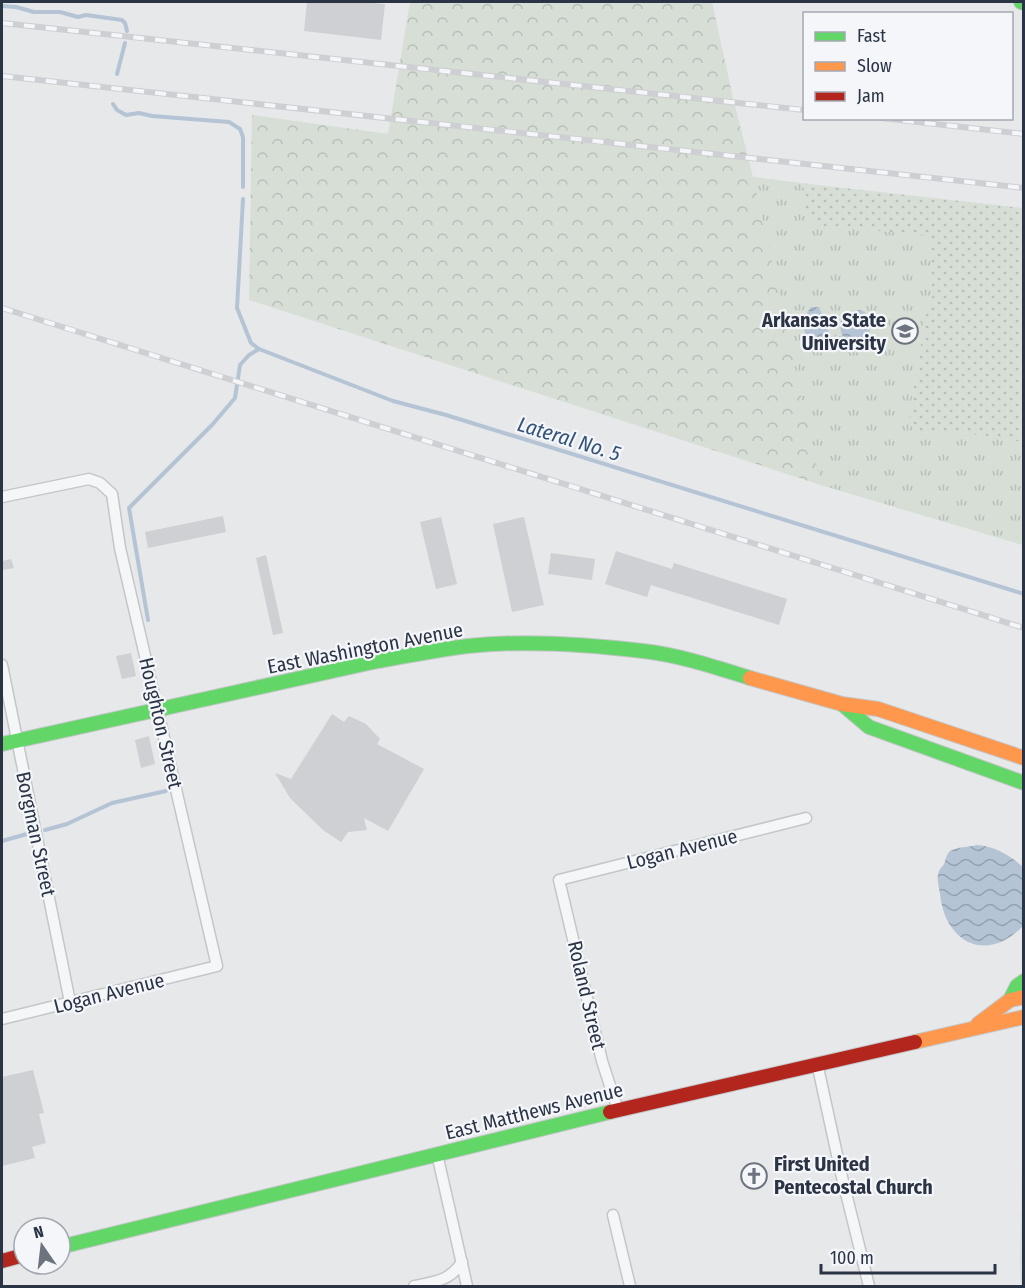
<svg xmlns="http://www.w3.org/2000/svg" width="1025" height="1288" font-family="'Fira Sans Condensed',sans-serif">
<style>
.grass{fill:url(#grass-dots)}
.forest{fill:url(#forest-crowns)}
.park{fill:url(#park-tufts)}
.water{fill:url(#water-waves)}
.lines{fill:none;stroke-linecap:round;stroke-linejoin:round}
.stream{stroke:#b4c4d5;stroke-width:4}
.building{fill:#ced0d3}
.street-casing{stroke:#c4c6c8;stroke-width:13}
.fast-casing{stroke:#c4c6c8;stroke-width:16}
.slow-casing{stroke:#c4c6c8;stroke-width:16}
.jam-casing{stroke:#c4c6c8;stroke-width:16}
.street{stroke:#f5f6f7;stroke-width:10}
.fast{stroke:#63d668;stroke-width:14}
.slow{stroke:#ff974d;stroke-width:14}
.jam{stroke:#b3261e;stroke-width:14}
.rail-casing{stroke:#cecfd2;stroke-width:6}
.rail{stroke:#f4f6f9;stroke-width:4;stroke-dasharray:11;stroke-linecap:butt}
.labels{text-anchor:middle;stroke-width:4.5;stroke-linejoin:round;paint-order:stroke}
.poi-label{font-size:20px;font-weight:bold;fill:#2b3445;stroke:#f4f6f9;text-anchor:end}
.street-label{font-size:20px;fill:#2b3445;stroke:#f4f6f9}
.water-label{font-size:21px;font-style:italic;fill:#34527a;stroke:#f4f6f9}
</style>
<defs>
<pattern id="grass-dots" width="8" height="8" patternUnits="userSpaceOnUse" patternTransform="scale(1.5)"><rect width="8" height="8" fill="#d6ded6"/><path d="M2 2h.1M6 6h.1" fill="none" stroke="#b8bfb9" stroke-width="1.8" stroke-linecap="round"/></pattern>
<pattern id="forest-crowns" width="20" height="18" patternUnits="userSpaceOnUse" patternTransform="scale(1.5)"><rect width="20" height="18" fill="#d6ded6"/><path d="M2 6a3 3 0 1 1 6 0M12 15a3 3 0 1 1 6 0" fill="none" stroke="#b8bfb9"/></pattern>
<pattern id="park-tufts" width="24" height="20" patternUnits="userSpaceOnUse" patternTransform="scale(1.5)"><rect width="24" height="20" fill="#d6ded6"/><path d="M3 7l-1-3M5 7V3M7 7l1-3M15 17l-1-3M17 17v-4M19 17l1-3" fill="none" stroke="#b8bfb9"/></pattern>
<pattern id="water-waves" width="16" height="10" patternUnits="userSpaceOnUse" patternTransform="scale(1.5)"><rect width="16" height="10" fill="#b4c4d5"/><path d="M0 5q4-4 8 0t8 0" fill="none" stroke="#93a0af"/></pattern>
</defs>
<rect width="100%" height="100%" fill="#e6e8ea"/>
<g class="grass">
<path d="M800 183 1023 208V442L956 432 921 433 911 426 909 415 925 318 932 296 923 235 824 226C792 209 815 202 800 183Z"/>
<polygon points="1023,1108 1024,1286 1021,1286 1020,1263"/>
</g>
<path class="forest" d="M410 2H712L733 98 753 177 800 183C815 201 792 208 824 226L924 235 931 248 932 296 925 318 909 415 911 426 921 433 956 432 1023 442V545L821 485 249 300 252 115 388 134Z"/>
<path class="park" d="M753 177 800 183C815 201 792 208 824 226L924 235 931 248 932 296 925 318 909 415 911 426 921 433 956 432 1023 442V545L821 485Z"/>
<g class="water">
<path d="M811 307H819L830 335 823 344 815 345 808 344C803 332 802 318 811 307Z"/>
<path d="M860 310 865 312C868 324 874 336 865 346L853 348C841 340 837 327 844 314Z"/>
<path d="M977 845C997 847 1009 855 1023 867V926C987 964 945 943 940 894 939 887 936 878 939 871 940 868 943 866 944 864 946 859 946 855 950 851 957 847 969 847 977 845Z"/>
</g>
<g class="lines">
<g class="stream">
<polyline points="2,6 16,7 34,12 60,12 78,17 86,15 122,20 125,23 127,31"/>
<polyline points="117,74 125,43"/>
<polyline points="113,104 117,110 126,115 139,113 152,116 229,122 240,129 243,137 243,187"/>
<polyline points="243,199 237,308 251,343 259,349 393,401 446,415 1024,594"/>
<polyline points="148,620 129,508 212,425 235,398 240,365 249,355 259,349"/>
<polyline points="45,830 67,824 112,803 166,791"/>
<polyline points="2,841 27,834"/>
</g>
</g>
<g class="building">
<polygon points="307,2 363,2 385,4 381,40 304,31"/>
<polygon points="223,516 226,532 148,548 145,532"/>
<polygon points="441,517 457,584 436,589 420,522"/>
<polygon points="524,517 544,605 512,612 493,524"/>
<polygon points="616,551 672,569 674,563 787,599 779,625 651,585 647,597 605,584"/>
<polygon points="551,553 595,559 592,580 548,574"/>
<polygon points="266,555 283,633 273,635 256,558"/>
<polygon points="11,559 14,568 2,570 2,561"/>
<polygon points="131,653 136,676 122,679 116,656"/>
<polygon points="332,714 344,722 349,716 366,724 380,739 377,744 424,769 388,831 364,818 367,830 348,832 341,842 323,830 290,798 275,773 291,779"/>
<polygon points="149,736 155,764 141,768 135,740"/>
<polygon points="33,1070 44,1113 39,1114 46,1143 32,1147 35,1158 2,1166 2,1077"/>
</g>
<g class="lines">
<g class="street-casing">
<g id="street">
<polyline points="2,497 89,479 100,483 112,494 120,548 217,966 2,1019"/>
<polyline points="2,665 70,1002"/>
<polyline points="817,1063 841,1173 869,1286"/>
<polyline points="618,1110 602,1061 559,880 806,818"/>
<polyline points="437,1154 467,1286"/>
<polyline points="613,1215 630,1286"/>
<path d="M414 1286C434 1282 450 1281 462 1262"/>
</g>
</g>
<g class="fast-casing">
<g id="fast">
<polyline points="1021,2 1024,3"/>
<polyline points="843,705 869,727 1024,783"/>
<path d="M2 744 373 662C405 656 436 650 468 646 525 640 586 644 643 651 679 655 715 667 750 678"/>
<polyline points="1010,1000 1017,986 1024,981"/>
<polyline points="60,1247 610,1112"/>
</g>
</g>
<g class="slow-casing">
<g id="slow">
<polyline points="750,678 842,704 878,709 1024,758"/>
<polyline points="978,1024 1010,1000 1024,997"/>
<polyline points="915,1042 1024,1017"/>
</g>
</g>
<g class="jam-casing">
<g id="jam">
<polyline points="610,1112 915,1042"/>
<polyline points="2,1261 24,1255"/>
</g>
</g>
<use href="#street" class="street"/>
<use href="#fast" class="fast"/>
<use href="#slow" class="slow"/>
<use href="#jam" class="jam"/>
<g class="rail-casing">
<g id="rail">
<polyline points="2,23 804,110"/>
<polyline points="2,76 1024,188"/>
<polyline points="881,118 1024,134"/>
<polyline points="2,308 1024,628"/>
</g>
</g>
<use href="#rail" class="rail"/>
</g>
<defs>
<g id="university-ring" transform="scale(1.35)"><circle r="9.5" fill="#f4f6f9" stroke="#6c737f" stroke-width="1.5"/><path d="M0-5L7-2L0 1L-7-2ZM-4 1L0 2.5L4 1V4Q0 6-4 4Z" fill="#6c737f"/></g>
<g id="church-ring" transform="scale(1.35)"><circle r="9.5" fill="#f4f6f9" stroke="#6c737f" stroke-width="1.5"/><path d="M-1.2-6h2.4v3.5h3.3v2.4h-3.3V6h-2.4V-.1h-3.3v-2.4h3.3Z" fill="#6c737f"/></g>
</defs>
<g fill-rule="evenodd">
<use href="#university-ring" x="905" y="331"/>
<use href="#church-ring" x="754" y="1176"/>
</g>
<g class="labels">
<g class="poi-label">
<text x="886" y="327">Arkansas State<tspan x="886" dy="23">University</tspan></text>
<text x="774" y="1171" text-anchor="start">First United<tspan x="774" dy="23">Pentecostal Church</tspan></text>
</g>
<g class="street-label">
<text transform="translate(365 648) rotate(-11)" y="7">East Washington Avenue</text>
<text transform="translate(161 723) rotate(77)" y="7">Houghton Street</text>
<text transform="translate(36 834) rotate(78)" y="7">Borgman Street</text>
<text transform="translate(682 849) rotate(-14)" y="7">Logan Avenue</text>
<text transform="translate(109 993) rotate(-14)" y="7">Logan Avenue</text>
<text transform="translate(587 995) rotate(77)" y="7">Roland Street</text>
<text transform="translate(534 1111) rotate(-14)" y="7">East Matthews Avenue</text>
</g>
<g class="water-label">
<text transform="translate(569 439) rotate(17)" y="7">Lateral No. 5</text>
</g>
</g>
<rect width="1025" height="1288" fill="none" stroke="#2b3445" stroke-width="6"/>
<rect x="803" y="12" width="210" height="108" fill="#f4f6f9" stroke="#a4a8b1" stroke-width="1.5"/>
<rect x="815" y="32" width="30" height="9" fill="#63d668" stroke="#a4a8b1" stroke-width="1.5"/>
<text x="857" y="42" font-size="18" fill="#2b3445">Fast</text>
<rect x="815" y="62" width="30" height="9" fill="#ff974d" stroke="#a4a8b1" stroke-width="1.5"/>
<text x="857" y="72" font-size="18" fill="#2b3445">Slow</text>
<rect x="815" y="92" width="30" height="9" fill="#b3261e" stroke="#a4a8b1" stroke-width="1.5"/>
<text x="857" y="102" font-size="18" fill="#2b3445">Jam</text>
<g transform="translate(42 1246) rotate(346)"><circle r="28" fill="#f4f6f9" stroke="#a4a8b1" stroke-width="1.5"/>
<path d="M0-4.5L10 22L0 15L-10 22Z" fill="#6c737f"/>
<text y="-9" font-size="16" font-weight="bold" text-anchor="middle" fill="#2b3445">N</text>
</g>
<path d="M821 1264v9h174v-9" fill="none" stroke="#2b3445" stroke-width="3"/>
<text x="830" y="1264" font-size="18" fill="#2b3445" stroke="#f4f6f9" stroke-width="4.5" paint-order="stroke">100 m</text>
</svg>
